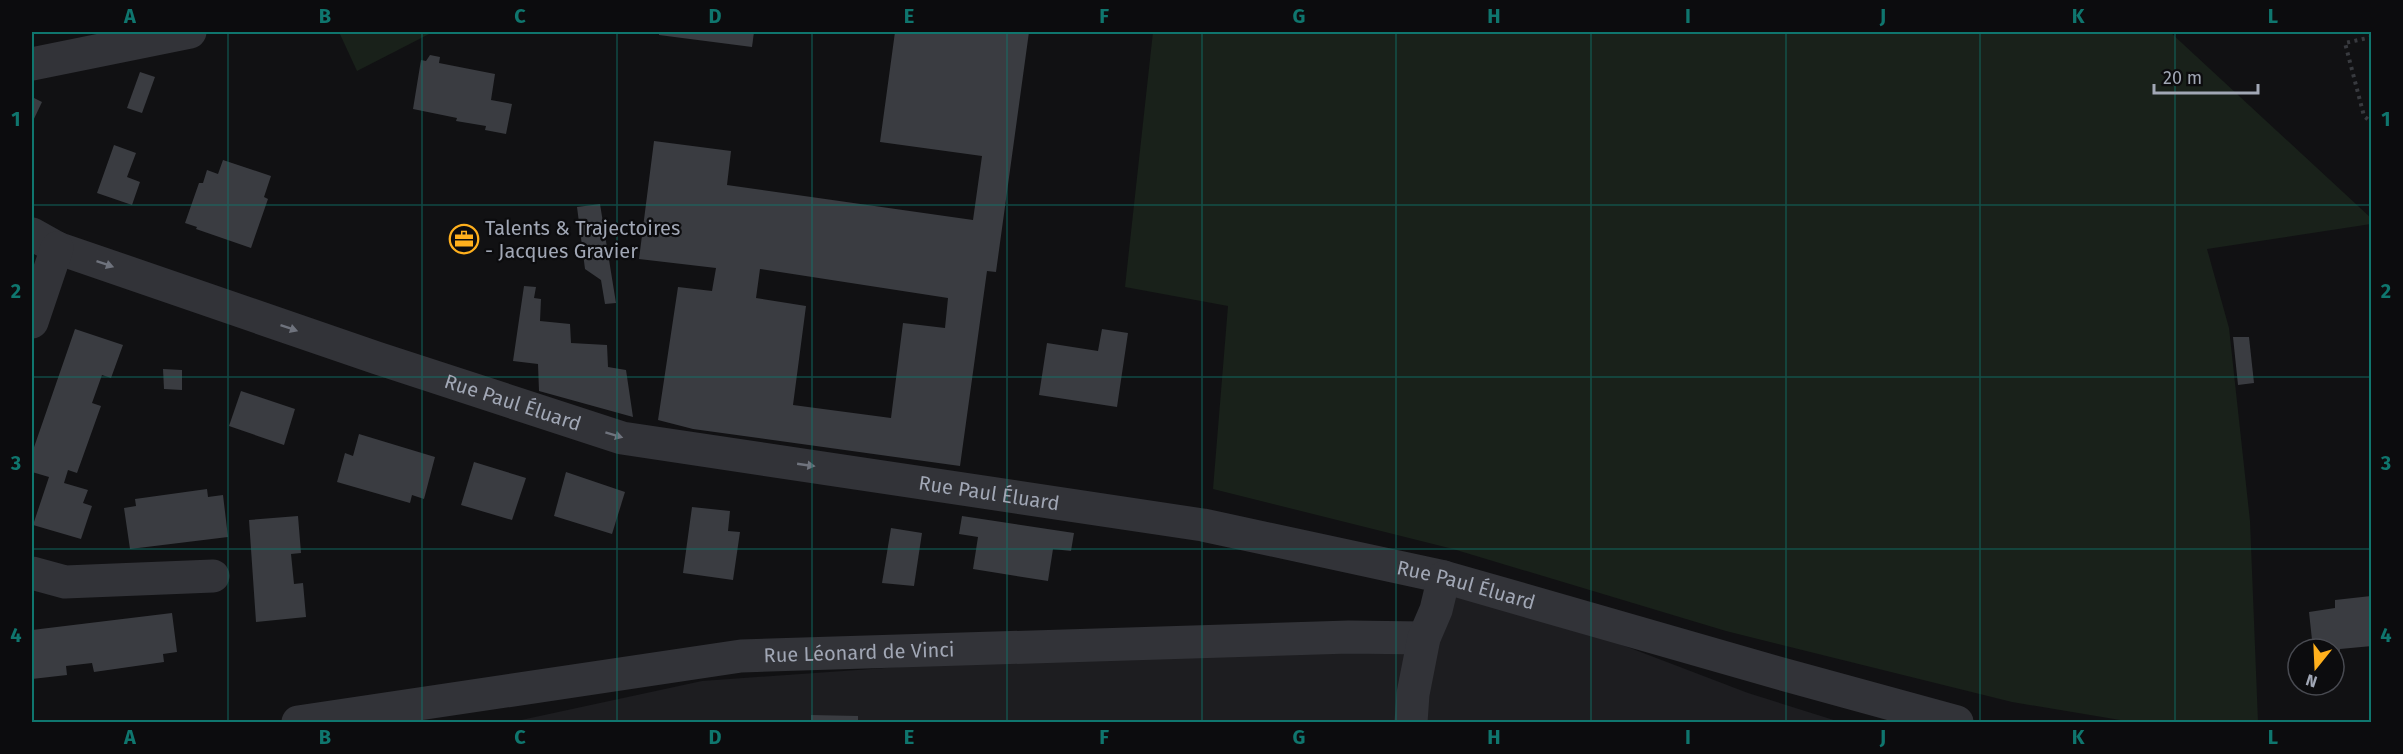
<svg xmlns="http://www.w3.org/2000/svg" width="2403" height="754" font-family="'Fira Sans',sans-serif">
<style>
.built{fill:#1d1d20}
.green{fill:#19211a}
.building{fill:#3a3c41;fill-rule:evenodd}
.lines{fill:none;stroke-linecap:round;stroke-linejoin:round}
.path{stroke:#383a3f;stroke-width:4;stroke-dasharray:3 4.5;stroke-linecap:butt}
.minor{stroke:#323338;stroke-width:33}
.oneway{fill:#6f737d}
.grid{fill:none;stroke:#0f766e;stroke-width:1.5;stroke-opacity:0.55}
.labels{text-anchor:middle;stroke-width:4.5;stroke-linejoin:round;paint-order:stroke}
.poi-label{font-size:20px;fill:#a1a7b5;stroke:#0c0c0e;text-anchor:start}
.street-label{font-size:20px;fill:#a1a7b5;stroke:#0c0c0e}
.neatline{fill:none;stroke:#0f766e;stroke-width:2}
.grid-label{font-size:20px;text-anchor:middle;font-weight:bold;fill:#0f766e}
</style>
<rect width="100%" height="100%" fill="#111113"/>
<polygon class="built" points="1444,577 1748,693 1840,722 512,722 702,681 956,663 1424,638"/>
<g class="green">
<polygon points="339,32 433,32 357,71"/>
<polygon points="1153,32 2170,32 2371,218 2371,224 2207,249 2229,328 2250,521 2258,722 2132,722 2012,702 1726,631 1453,549 1213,489 1228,306 1125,287"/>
</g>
<g class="building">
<polygon points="659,32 754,32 752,47 659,35"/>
<path d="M895 32H1029L996 272 987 271 960 466 693 429 658 420 678 287 712 291 716 268 639 259 654 141 731 151 727 185 973 220 982 156 880 142ZM760 269 948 298 945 328 903 323 891 418 793 405 806 306 756 298Z"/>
<polygon points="430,55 440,57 439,63 495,74 491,100 512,104 506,134 485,130 486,126 456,121 457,118 413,109 421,60 426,61"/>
<polygon points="140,72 155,77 142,113 127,108"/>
<polygon points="32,97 42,102 32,123"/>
<polygon points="114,145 136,153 127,177 140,182 132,205 97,193"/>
<polygon points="223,160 271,176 264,197 268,199 251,248 196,229 197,227 185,223 199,183 203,183 207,170 218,174"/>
<polygon points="600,204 616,303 605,304 601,280 585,269 577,207"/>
<polygon points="524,286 536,287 534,298 541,299 540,321 570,324 571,343 607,345 608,367 626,370 633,417 539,391 538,364 513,361"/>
<polygon points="75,329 123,345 111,378 102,375 92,403 101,406 77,473 68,470 64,483 88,490 83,503 92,506 81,539 33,525 49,477 32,472 32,453"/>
<polygon points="1102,329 1128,333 1117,407 1039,395 1047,343 1098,351"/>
<polygon points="2233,337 2249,337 2254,383 2238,385"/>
<polygon points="163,369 182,370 182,390 164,389"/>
<polygon points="241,391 295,409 284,445 229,426"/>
<polygon points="359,434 435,457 424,499 412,495 410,503 337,482 345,453 353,456"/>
<polygon points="474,462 526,478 512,520 461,505"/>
<polygon points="566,472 625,492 612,534 554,516"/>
<polygon points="207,489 208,497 223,495 228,537 130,549 124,508 136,506 135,499"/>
<polygon points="692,507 730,511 728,531 740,532 733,580 683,573"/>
<polygon points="298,516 301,553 291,554 294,584 303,583 306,617 256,622 249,520"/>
<polygon points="962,516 1074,533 1071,551 1053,549 1048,581 973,569 978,537 959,534"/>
<polygon points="891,528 922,533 914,586 882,583"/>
<polygon points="2371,596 2372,646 2340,649 2340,655 2334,655 2334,649 2313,649 2309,612 2335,608 2335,600"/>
<polygon points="172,613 177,652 163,654 164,662 94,672 92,663 66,666 67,675 32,679 32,630"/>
<polygon points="811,715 858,716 858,722 811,722"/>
</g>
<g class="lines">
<polyline class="path" points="2372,37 2345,43 2364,116 2372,123"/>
<g class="minor">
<polyline points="32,64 190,32"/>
<path id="s1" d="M32 234 57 248 377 358 622 438 1203 525 1444 577 1775 672 1957 722"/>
<polyline points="32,322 57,248"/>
<polyline points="32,573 65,582 213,576"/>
<path id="s2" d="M298 722 741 656 1349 637 1424 638"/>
<polyline points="1411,722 1413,694 1424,638 1436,610 1444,577"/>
</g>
</g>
<defs><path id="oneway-solid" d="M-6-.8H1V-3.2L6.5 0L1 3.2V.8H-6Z" transform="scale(1.5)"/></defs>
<g class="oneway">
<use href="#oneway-solid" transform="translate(105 264) rotate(19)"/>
<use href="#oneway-solid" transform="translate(289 328) rotate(19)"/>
<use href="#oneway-solid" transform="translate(614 435) rotate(17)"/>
<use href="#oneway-solid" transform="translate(806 465) rotate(8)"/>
</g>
<path class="grid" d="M228 32V722M422 32V722M617 32V722M812 32V722M1007 32V722M1202 32V722M1396 32V722M1591 32V722M1786 32V722M1980 32V722M2175 32V722M32 205H2372M32 377H2372M32 549H2372"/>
<defs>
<g id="office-ring" transform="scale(1.5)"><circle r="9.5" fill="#0c0c0e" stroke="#ffb01d" stroke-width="1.5"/><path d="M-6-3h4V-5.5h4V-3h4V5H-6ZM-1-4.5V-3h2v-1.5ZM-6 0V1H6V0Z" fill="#ffb01d"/></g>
</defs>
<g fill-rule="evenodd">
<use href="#office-ring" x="464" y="239"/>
</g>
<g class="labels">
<g class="poi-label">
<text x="485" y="235">Talents &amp; Trajectoires<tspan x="485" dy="23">- Jacques Gravier</tspan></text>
</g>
<g class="street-label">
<text dy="7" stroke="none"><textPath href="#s1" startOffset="510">Rue Paul Éluard</textPath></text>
<text dy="7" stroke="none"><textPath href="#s1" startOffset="996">Rue Paul Éluard</textPath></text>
<text dy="7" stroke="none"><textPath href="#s1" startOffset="1482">Rue Paul Éluard</textPath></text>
<text dy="7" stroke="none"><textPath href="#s2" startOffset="566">Rue Léonard de Vinci</textPath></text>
</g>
</g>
<rect width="2403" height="754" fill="none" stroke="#0c0c0e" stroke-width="66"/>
<g transform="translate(2316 667) rotate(198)"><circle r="28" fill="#0c0c0e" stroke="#484a51" stroke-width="1.5"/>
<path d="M0-4.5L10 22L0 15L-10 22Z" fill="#ffb01d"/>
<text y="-9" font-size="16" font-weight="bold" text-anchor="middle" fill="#a1a7b5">N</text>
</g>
<path d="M2154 84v9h104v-9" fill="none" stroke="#a1a7b5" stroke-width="3"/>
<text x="2163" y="84" font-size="18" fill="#a1a7b5" stroke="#0c0c0e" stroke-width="4.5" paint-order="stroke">20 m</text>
<rect x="33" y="33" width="2337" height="688" class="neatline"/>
<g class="grid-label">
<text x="130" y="23">A</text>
<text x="325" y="23">B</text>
<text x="520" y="23">C</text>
<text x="715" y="23">D</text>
<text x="909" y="23">E</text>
<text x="1104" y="23">F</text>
<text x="1299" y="23">G</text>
<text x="1494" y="23">H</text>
<text x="1688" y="23">I</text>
<text x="1883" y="23">J</text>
<text x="2078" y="23">K</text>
<text x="2273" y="23">L</text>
<text x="16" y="126">1</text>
<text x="2386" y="126">1</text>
<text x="16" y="298">2</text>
<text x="2386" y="298">2</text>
<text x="16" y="470">3</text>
<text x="2386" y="470">3</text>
<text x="16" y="642">4</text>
<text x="2386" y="642">4</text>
<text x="130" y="744">A</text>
<text x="325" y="744">B</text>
<text x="520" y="744">C</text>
<text x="715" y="744">D</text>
<text x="909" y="744">E</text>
<text x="1104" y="744">F</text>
<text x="1299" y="744">G</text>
<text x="1494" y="744">H</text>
<text x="1688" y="744">I</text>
<text x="1883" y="744">J</text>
<text x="2078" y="744">K</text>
<text x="2273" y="744">L</text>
</g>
</svg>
